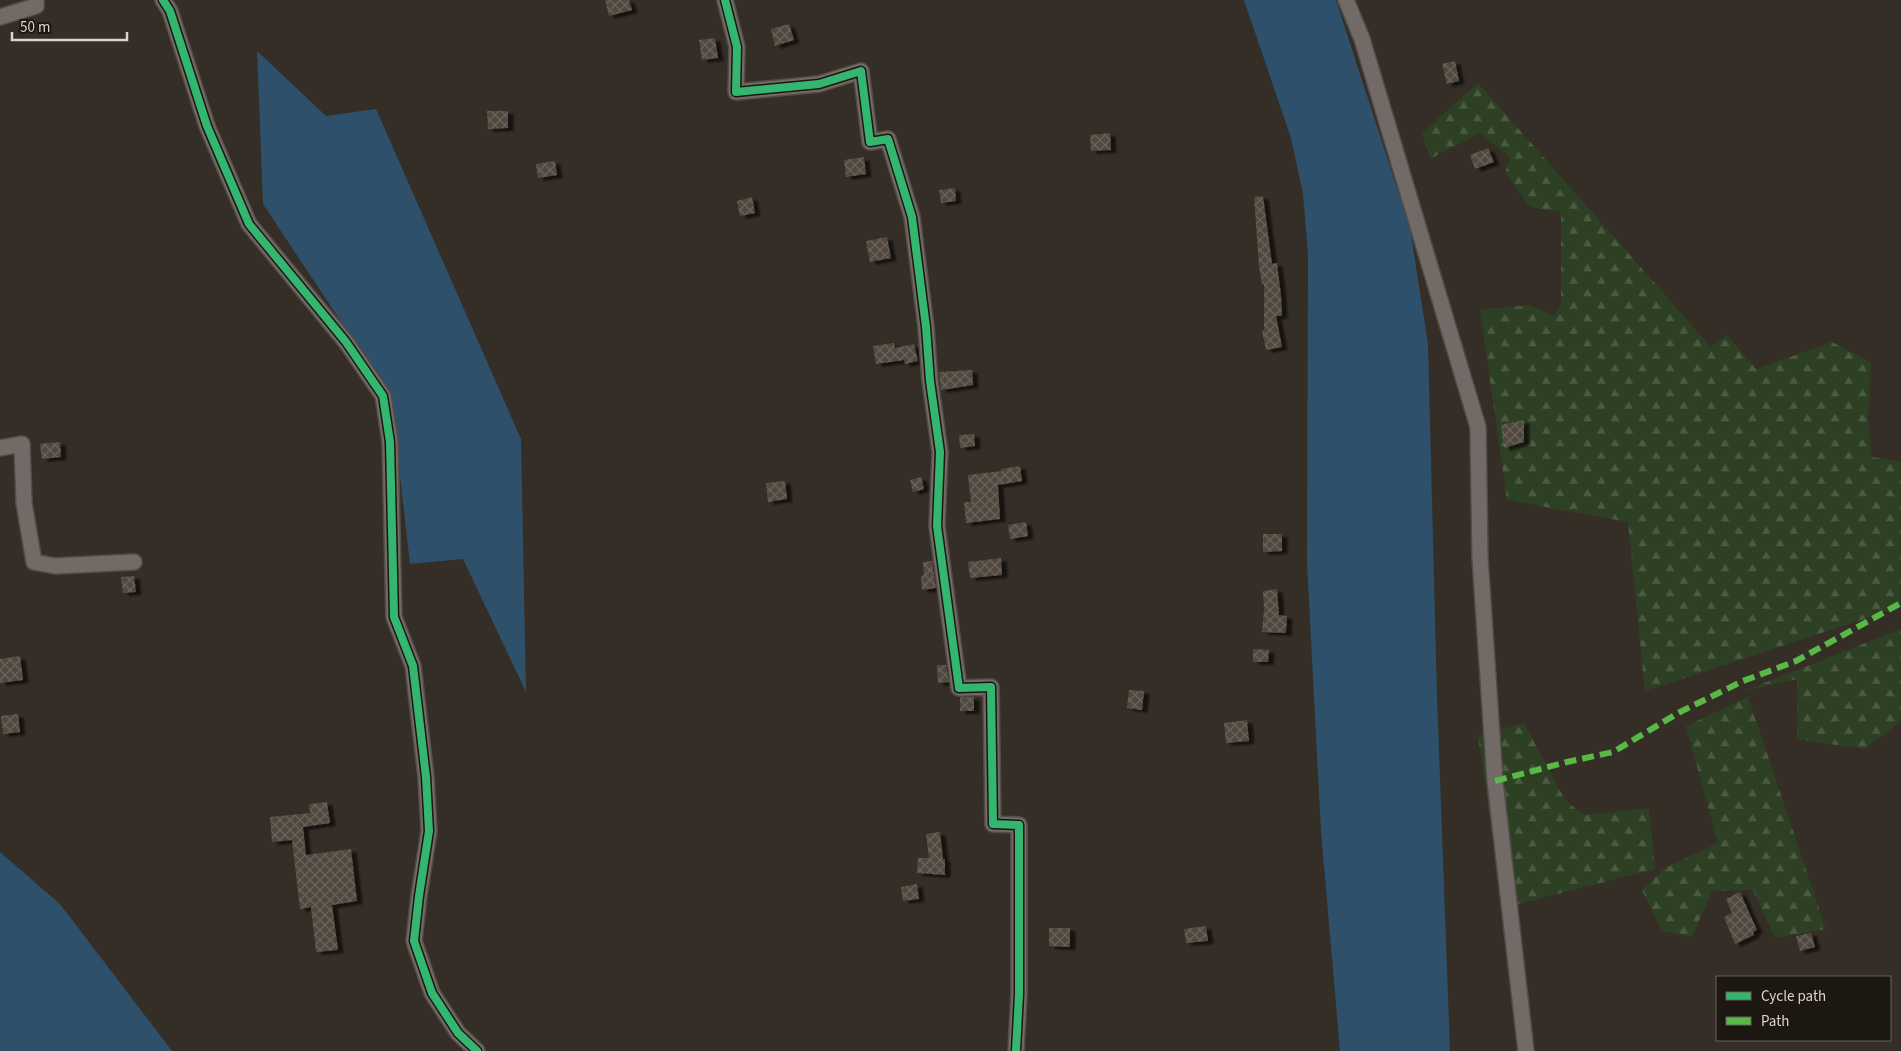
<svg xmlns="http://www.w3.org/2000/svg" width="1901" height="1051" font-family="'Source Sans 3',sans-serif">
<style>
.forest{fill:url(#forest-firs)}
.water{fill:#2e506a}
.building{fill:url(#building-cross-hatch);filter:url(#shadow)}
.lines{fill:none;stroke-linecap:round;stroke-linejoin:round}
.street-casing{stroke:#524c46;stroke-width:18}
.street{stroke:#716a66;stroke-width:15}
.quiet{stroke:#58b947;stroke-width:6;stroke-dasharray:12 6;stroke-linecap:butt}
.cycleway-casing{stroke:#1d1711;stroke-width:11}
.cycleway{stroke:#33b770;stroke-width:8}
</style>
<defs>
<pattern id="forest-firs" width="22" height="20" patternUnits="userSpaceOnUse" patternTransform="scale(1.25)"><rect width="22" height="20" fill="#2d4024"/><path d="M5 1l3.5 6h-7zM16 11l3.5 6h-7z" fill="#4b5b43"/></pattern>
<pattern id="building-cross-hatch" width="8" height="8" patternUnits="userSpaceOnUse" patternTransform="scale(1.25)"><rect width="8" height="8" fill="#51483f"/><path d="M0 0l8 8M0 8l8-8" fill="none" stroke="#6a625a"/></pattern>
<filter id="shadow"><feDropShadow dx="5.5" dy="3" stdDeviation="1" flood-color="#0009"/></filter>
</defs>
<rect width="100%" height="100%" fill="#342e27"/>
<g class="forest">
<polygon points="1478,83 1711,347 1727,335 1756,369 1832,342 1871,363 1868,420 1872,457 1901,462 1901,607 1645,691 1628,522 1507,500 1480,310 1530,305 1553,316 1561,305 1561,212 1530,207 1505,173 1510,157 1480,133 1430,159 1422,133"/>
<polygon points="1901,629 1901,721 1864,749 1797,739 1797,679 1744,691"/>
<polygon points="1748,697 1826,929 1775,938 1753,890 1712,891 1692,937 1662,931 1642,890 1665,868 1718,843 1686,726"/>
<polygon points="1524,723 1565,800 1584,815 1649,808 1655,869 1503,908 1478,736"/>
</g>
<g class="water">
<polygon points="1244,0 1336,0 1410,228 1428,344 1437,696 1450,1051 1340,1051 1321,831 1307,562 1308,255 1303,194 1291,138"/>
<polygon points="257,51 326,116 376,109 521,439 526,692 463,559 410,564 391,397 263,204"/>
<polygon points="0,852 60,904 172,1051 0,1051"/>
</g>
<g class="building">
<polygon points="605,0 629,0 632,10 609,16"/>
<polygon points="789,24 794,40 775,46 771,29"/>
<polygon points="715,38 718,58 702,60 699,40"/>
<polygon points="1455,61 1459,81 1447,84 1442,64"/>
<polygon points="487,111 508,111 508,128 488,129"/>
<polygon points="1110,133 1111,150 1091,151 1090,135"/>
<polygon points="1488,148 1494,162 1475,169 1470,155"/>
<polygon points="864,157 866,174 846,177 844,160"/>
<polygon points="555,161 557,175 538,178 536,164"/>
<polygon points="955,188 956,201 941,203 939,190"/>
<polygon points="1263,196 1272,264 1277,263 1281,296 1282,316 1276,316 1282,347 1266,350 1262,331 1264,330 1264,284 1262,284 1259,266 1254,197"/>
<polygon points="752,197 755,213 740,216 737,201"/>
<polygon points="887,237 891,258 870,262 866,241"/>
<polygon points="894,343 895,348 914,344 918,361 905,364 904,360 876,364 873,346"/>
<polygon points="972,370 973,385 941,390 939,372"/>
<polygon points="1524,420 1524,442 1504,448 1501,425"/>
<polygon points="974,434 975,446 960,448 959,435"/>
<polygon points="60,442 61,457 42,459 40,444"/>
<polygon points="1020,466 1022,481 998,485 1000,519 966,523 964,502 971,502 968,475 1002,471 1001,469"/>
<polygon points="921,477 924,489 913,492 910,480"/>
<polygon points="785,481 787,499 768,502 766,483"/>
<polygon points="1026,522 1028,536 1010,539 1008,525"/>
<polygon points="1263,534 1282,534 1282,551 1263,552"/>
<polygon points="1001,558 1002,575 970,578 968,562"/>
<polygon points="932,561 936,588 922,590 921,576 924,575 923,562"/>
<polygon points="134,576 136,592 123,593 121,577"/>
<polygon points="1277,589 1279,615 1287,616 1286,633 1262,632 1264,610 1263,591"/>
<polygon points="1253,649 1269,650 1268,662 1253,662"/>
<polygon points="20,656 23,680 0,683 0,659"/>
<polygon points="937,665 946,665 949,682 938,683"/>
<polygon points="1129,690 1144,691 1142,710 1127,708"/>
<rect x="960" y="697" width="14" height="14"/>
<polygon points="18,714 20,732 3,734 1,716"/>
<polygon points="1247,720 1249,741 1226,743 1224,723"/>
<polygon points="327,802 330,823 303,827 306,855 351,849 357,901 332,905 338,950 316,952 311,907 300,909 292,840 272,842 270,817 310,813 309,804"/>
<polygon points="940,832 943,859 945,859 945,875 917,873 918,858 929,858 926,834"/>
<polygon points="917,884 919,899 903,901 901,887"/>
<polygon points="1740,892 1757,930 1753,932 1754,935 1735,944 1724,917 1732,913 1726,899"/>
<polygon points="1206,926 1208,941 1186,943 1184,929"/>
<polygon points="1049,928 1070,928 1070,947 1049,946"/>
<polygon points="1811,933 1815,947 1800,951 1796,936"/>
</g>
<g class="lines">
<g class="street-casing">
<g id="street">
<polyline points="163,0 170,11 207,126 249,224 346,342 383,396 390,442 394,617 413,666 426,777 429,831 419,896 414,941 432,993 458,1033 477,1051"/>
<polyline points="725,0 737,47 736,92 819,84 861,71 870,142 888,139 912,217 926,327 930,381 940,452 937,526 959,688 991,687 993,824 1019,825 1019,994 1016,1051"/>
<polyline points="1346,0 1362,39 1478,427 1480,558 1495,781 1526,1051"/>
<polyline points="0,17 36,6 36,0"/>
<polyline points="0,448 22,444 24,503 34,562 55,566 134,562"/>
</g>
</g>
<use href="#street" class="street"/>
<polyline class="quiet" points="1495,781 1567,762 1613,752 1680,712 1743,681 1796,661 1901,603"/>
<g class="cycleway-casing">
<g id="cycleway">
<polyline points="163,0 170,11 207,126 249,224 346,342 383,396 390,442 394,617 413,666 426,777 429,831 419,896 414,941 432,993 458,1033 477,1051"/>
<polyline points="725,0 737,47 736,92 819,84 861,71 870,142 888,139 912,217 926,327 930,381 940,452 937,526 959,688 991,687 993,824 1019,825 1019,994 1016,1051"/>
</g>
</g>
<use href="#cycleway" class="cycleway"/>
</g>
<rect x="1716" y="976" width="175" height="65" fill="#1d1711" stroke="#6a635c"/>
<rect x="1726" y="992" width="25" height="8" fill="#33b770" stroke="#6a635c"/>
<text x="1761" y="1001" font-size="15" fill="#ddd5cd">Cycle path</text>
<rect x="1726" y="1017" width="25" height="8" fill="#58b947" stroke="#6a635c"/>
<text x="1761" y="1026" font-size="15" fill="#ddd5cd">Path</text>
<path d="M12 32v8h115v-8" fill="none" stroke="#ddd5cd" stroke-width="2.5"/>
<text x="20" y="32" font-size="15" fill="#ddd5cd" stroke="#1d1711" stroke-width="4" paint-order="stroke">50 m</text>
</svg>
